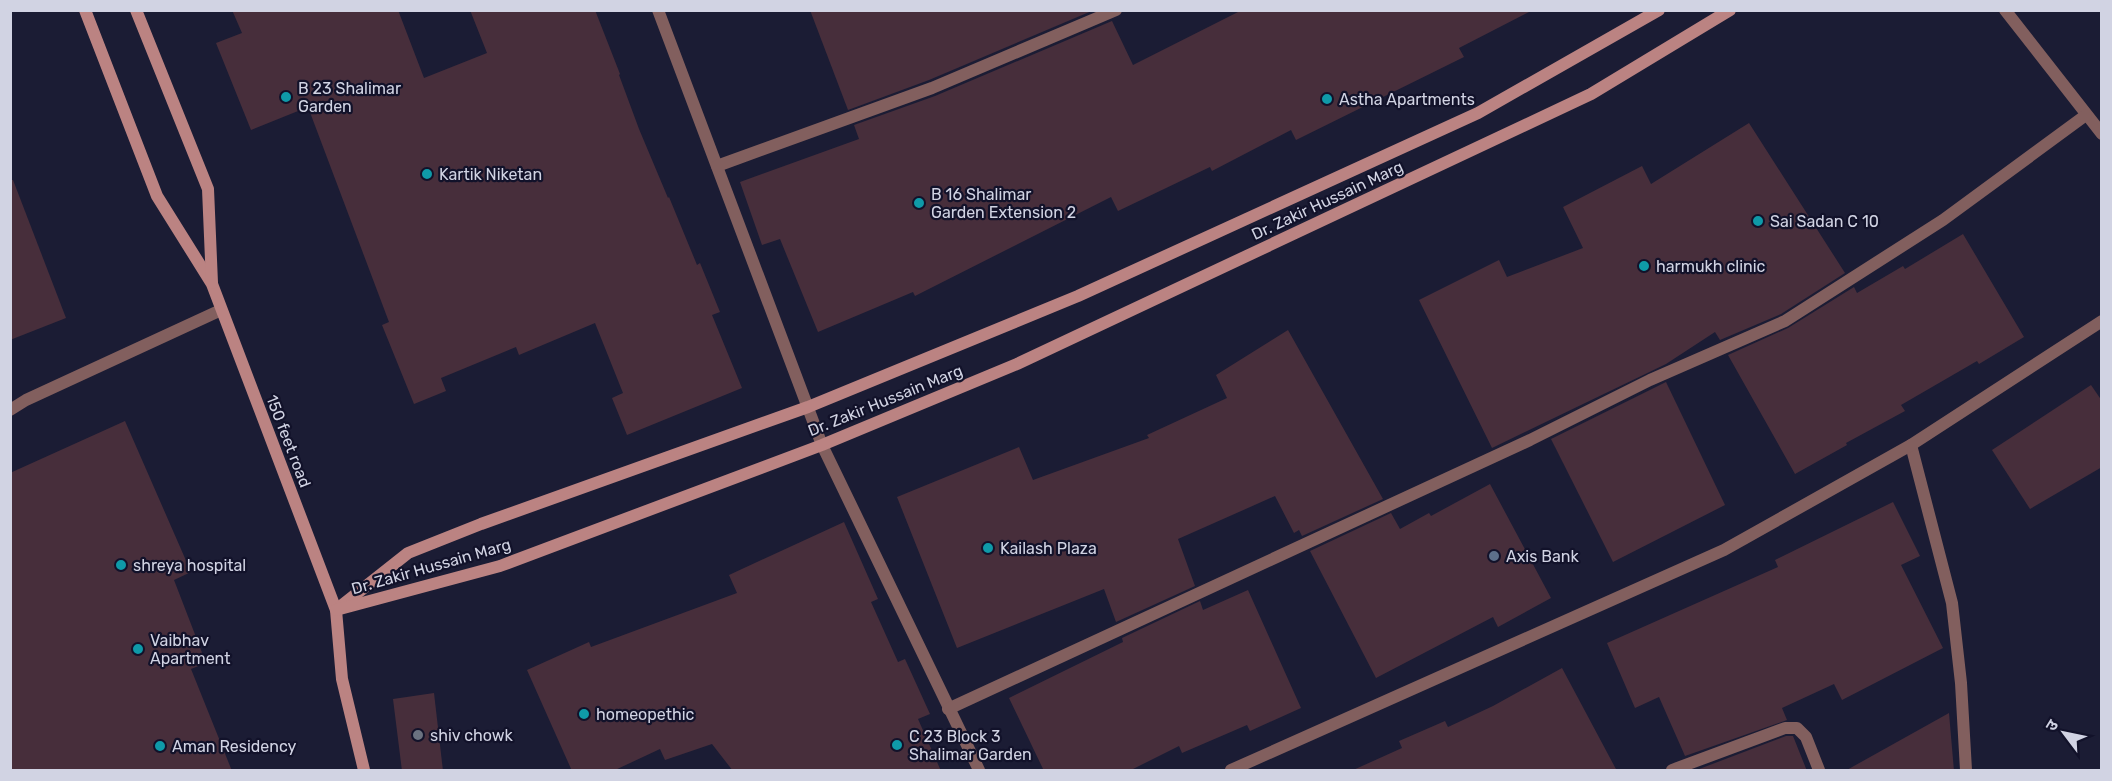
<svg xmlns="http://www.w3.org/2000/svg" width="2112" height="781" font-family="Rubik,'Noto Sans Devanagari',sans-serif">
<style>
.building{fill:#472e3b}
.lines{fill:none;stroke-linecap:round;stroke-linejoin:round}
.street{stroke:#825f5e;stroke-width:12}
.secondary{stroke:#bb8382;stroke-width:12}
.culture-dot{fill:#0f9aa8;stroke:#12122a;stroke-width:2}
.service-dot{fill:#5c6f8a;stroke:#12122a;stroke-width:2}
.worship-dot{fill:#6b7280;stroke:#12122a;stroke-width:2}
.labels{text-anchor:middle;stroke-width:4.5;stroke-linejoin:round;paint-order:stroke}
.poi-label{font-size:16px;fill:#d1d3e3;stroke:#12122a;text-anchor:start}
.street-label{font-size:16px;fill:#d1d3e3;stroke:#12122a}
</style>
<rect width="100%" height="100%" fill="#1b1c34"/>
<g class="building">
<polygon points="232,10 398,10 424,78 487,53 470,10 595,10 620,74 619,75 639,129 668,198 669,197 697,265 700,263 720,312 712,315 742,388 627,435 612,398 623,393 595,323 519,355 516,347 441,378 446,391 414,404 382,325 389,322 308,107 251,130 216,43 242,33"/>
<polygon points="810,10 1094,10 929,80 848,110"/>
<polygon points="1242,10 1533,10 1459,48 1464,57 1296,140 1291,130 1212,171 1210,167 1118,211 1111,197 915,296 913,292 818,332 780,239 762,245 740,182 859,139 854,125 935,96 1112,21 1133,65"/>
<polygon points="1749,123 1845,273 1781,314 1720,340 1715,332 1666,364 1492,448 1419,300 1499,260 1507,277 1583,248 1563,207 1642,166 1651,184"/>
<polygon points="10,180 13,180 66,318 10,340"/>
<polygon points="1963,234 2024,337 1979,364 1977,361 1901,405 1905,411 1846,443 1847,445 1795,474 1728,355 1788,328 1854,287 1857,293 1903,266 1905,269"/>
<polygon points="1288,330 1383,499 1302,536 1299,530 1294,533 1275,496 1178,539 1195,586 1116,622 1104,589 957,648 897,497 1019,447 1033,480 1149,438 1147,435 1227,398 1216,375"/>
<polygon points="1666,382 1725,505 1613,562 1551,439"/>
<polygon points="2091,385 2102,401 2102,467 2030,509 1992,450"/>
<polygon points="125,421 191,572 174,580 206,663 191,669 232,771 10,771 10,473"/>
<polygon points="1490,484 1551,598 1498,627 1493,617 1376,678 1310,551 1391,513 1400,529 1429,513 1431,516"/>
<polygon points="1893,502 1920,556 1901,565 1943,648 1842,700 1834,684 1782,708 1787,720 1685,756 1659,697 1635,708 1607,643 1778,567 1775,560"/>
<polygon points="844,522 878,599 871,602 898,662 905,659 930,714 918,719 941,771 733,771 712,744 665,760 660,749 613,771 572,771 527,670 589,642 591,647 737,593 729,575"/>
<polygon points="1248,590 1301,708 1250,731 1247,725 1182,753 1179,746 1129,771 1044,771 1009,698 1123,642 1122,638 1200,601 1203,610"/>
<polygon points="1562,668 1617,771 1351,771 1402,748 1399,741 1445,721 1448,727 1493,706"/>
<polygon points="434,693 443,771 402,771 393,699"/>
<polygon points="1949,713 1954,771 1845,771"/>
<polygon points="1786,736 1793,736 1807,771 1694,771"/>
</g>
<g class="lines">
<g class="street">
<polyline points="658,10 822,445 979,770"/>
<polyline points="2005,10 2102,134"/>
<polyline points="717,166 932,88 1116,10"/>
<polyline points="10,410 26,400 221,310"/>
<polyline points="1911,445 1952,603 1961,683 1966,770"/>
<polyline points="948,709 1530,440 1650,380 1785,321 1943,220 2086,115"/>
<polyline points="1231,770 1724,550 1911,445 2102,321"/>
<polyline points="1672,770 1785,728 1797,728 1806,737 1819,770"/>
</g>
<g class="secondary">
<polyline points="85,10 157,196 212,284 336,610 342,679 364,770"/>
<polyline points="136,10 208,189 212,283"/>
<polyline points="341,606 408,553 481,524 808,407 1078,296 1478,113 1659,10"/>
<polyline points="336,610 500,566 822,445 1017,364 1591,94 1730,10"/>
</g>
</g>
<g class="culture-dot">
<circle cx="286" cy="97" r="6"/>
<circle cx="1327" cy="99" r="6"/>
<circle cx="427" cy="174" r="6"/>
<circle cx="919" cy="203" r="6"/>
<circle cx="1758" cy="221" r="6"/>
<circle cx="1644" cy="266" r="6"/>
<circle cx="988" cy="548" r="6"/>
<circle cx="121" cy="565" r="6"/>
<circle cx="138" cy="649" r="6"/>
<circle cx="584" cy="714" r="6"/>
<circle cx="897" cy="745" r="6"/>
<circle cx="160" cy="746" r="6"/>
</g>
<circle class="service-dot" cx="1494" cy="556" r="6"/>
<circle class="worship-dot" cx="418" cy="735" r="6"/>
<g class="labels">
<g class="poi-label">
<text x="298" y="94">B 23 Shalimar<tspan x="298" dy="18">Garden</tspan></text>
<text x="1339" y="105">Astha Apartments</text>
<text x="439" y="180">Kartik Niketan</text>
<text x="931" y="200">B 16 Shalimar<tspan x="931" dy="18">Garden Extension 2</tspan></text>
<text x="1770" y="227">Sai Sadan C 10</text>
<text x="1656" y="272">harmukh clinic</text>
<text x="1000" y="554">Kailash Plaza</text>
<text x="1506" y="562">Axis Bank</text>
<text x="133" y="571">shreya hospital</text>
<text x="150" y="646">Vaibhav<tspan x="150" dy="18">Apartment</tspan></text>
<text x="596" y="720">homeopethic</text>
<text x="430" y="741">shiv chowk</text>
<text x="909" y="742">C 23 Block 3<tspan x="909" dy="18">Shalimar Garden</tspan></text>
<text x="172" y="752">Aman Residency</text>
</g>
<g class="street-label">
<text transform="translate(1327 200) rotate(-25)" y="6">Dr. Zakir Hussain Marg</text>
<text transform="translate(885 400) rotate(-22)" y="6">Dr. Zakir Hussain Marg</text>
<text transform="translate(289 441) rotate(69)" y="6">150 feet road</text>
<text transform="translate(431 566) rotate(-16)" y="6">Dr. Zakir Hussain Marg</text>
</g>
</g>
<rect width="2112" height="781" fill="none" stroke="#d1d3e3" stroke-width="24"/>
<g transform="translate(2064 733) rotate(302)" stroke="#12122a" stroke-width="4.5" paint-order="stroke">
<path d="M0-4.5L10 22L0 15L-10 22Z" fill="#d1d3e3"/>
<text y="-9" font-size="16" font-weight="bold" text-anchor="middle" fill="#d1d3e3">उ</text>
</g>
</svg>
